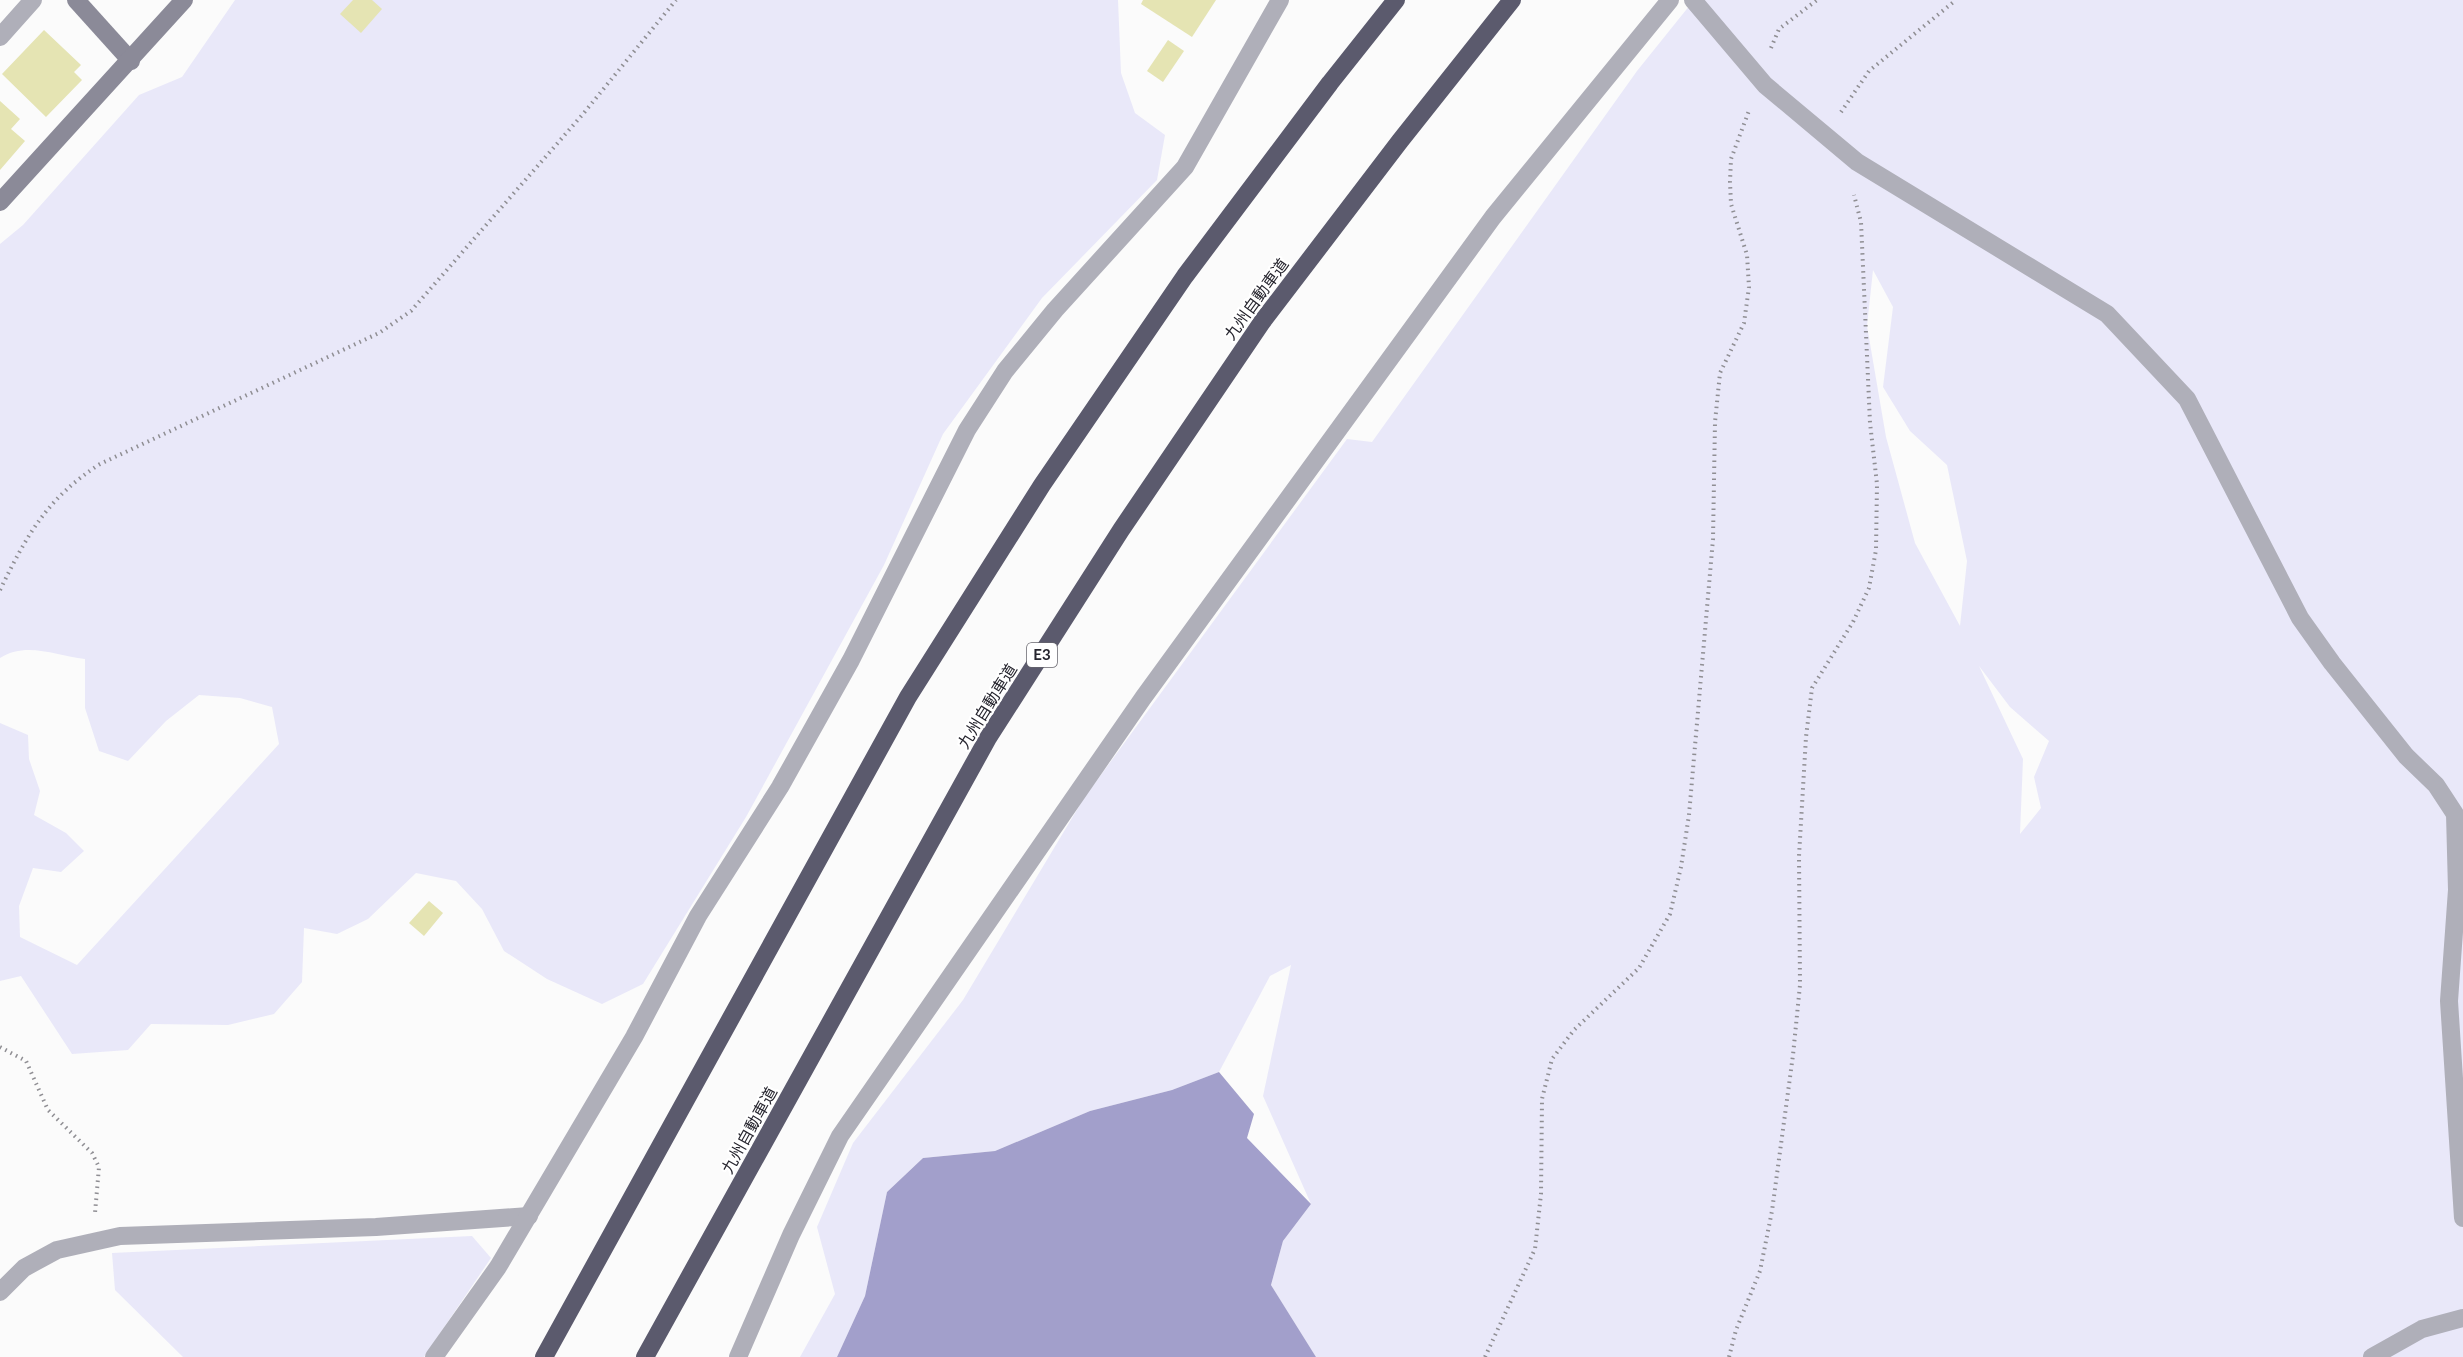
<svg xmlns="http://www.w3.org/2000/svg" width="2463" height="1357" font-family="Lato,'Noto Sans JP',sans-serif">
<style>
.green{fill:#e9e8f9;fill-rule:evenodd}
.water{fill:#a29fcb}
.building{fill:#e5e4b3}
.lines{fill:none;stroke-linecap:round;stroke-linejoin:round}
.path{stroke:#8f8e93;stroke-width:4;stroke-dasharray:1.5 4.5;stroke-linecap:butt}
.lane{stroke:#afafb9;stroke-width:18}
.street{stroke:#afafb9;stroke-width:18}
.secondary{stroke:#8b8a98;stroke-width:18}
.highway{stroke:#5b5a6d;stroke-width:18}
.labels{text-anchor:middle;stroke-width:4.5;stroke-linejoin:round;paint-order:stroke}
.shield{fill:#fff;stroke:#67666d;stroke-width:1.5}
.shield-label{font-size:15px;font-weight:bold;fill:#26252e}
.street-label{font-size:16px;fill:#26252e;stroke:#fff}
</style>
<rect width="100%" height="100%" fill="#fbfbfb"/>
<g class="green">
<path d="M235 0H1118L1121 73 1135 113 1165 135 1157 180 1042 298 943 434 884 565 746 817 643 984 602 1004 547 979 504 951 482 909 456 881 416 873 368 919 337 934 304 928 302 982 274 1014 228 1025 151 1024 128 1050 72 1054 21 976 0 981V723L28 735 29 759 40 791 34 815 66 833 84 851 61 872 33 868 19 906 20 937 77 965 279 744 272 707 240 698 199 695 166 721 128 761 99 751 85 708V659C56 656 27 641 0 658V244L23 225 139 95 182 77Z"/>
<path d="M1694 0H2463V1357H1316L1271 1285 1283 1241 1311 1204 1263 1096 1291 965 1270 976 1219 1072 1172 1090 1090 1111 995 1151 923 1158 887 1192 865 1296 837 1357H800L835 1294 817 1227 853 1143 963 1000 1084 798 1347 439 1372 442 1637 71ZM1873 270 1893 307 1883 387 1910 431 1947 465 1967 561 1960 626 1915 543 1886 437 1867 326ZM1979 666 2010 707 2049 741 2034 777 2041 808 2020 834 2023 759Z"/>
<polygon points="472,1236 491,1258 424,1357 183,1357 115,1290 112,1253"/>
</g>
<polygon class="water" points="1219,1072 1254,1114 1247,1138 1311,1204 1283,1241 1271,1285 1316,1357 837,1357 865,1296 887,1192 923,1158 995,1151 1090,1111 1172,1090"/>
<g class="building">
<polygon points="353,0 372,0 382,9 361,33 340,14"/>
<polygon points="1143,0 1216,0 1192,37 1141,4"/>
<polygon points="44,30 81,65 74,72 82,80 46,117 2,74"/>
<polygon points="1168,40 1184,51 1163,82 1147,71"/>
<polygon points="0,101 20,119 11,129 25,141 0,170"/>
<polygon points="429,901 443,913 424,936 409,923"/>
</g>
<g class="lines">
<g class="path">
<polyline points="1771,48 1779,29 1817,0"/>
<polyline points="1841,112 1869,71 1956,0"/>
<path d="M0 590C27 535 47 498 100 464L379 333 411 311 583 114 676 0"/>
<polyline points="0,1047 26,1061 48,1110 92,1153 99,1167 95,1213"/>
<polyline points="1485,1357 1535,1249 1541,1194 1542,1099 1552,1059 1574,1030 1639,968 1670,914 1681,867 1689,815 1713,539 1715,422 1720,373 1744,323 1749,287 1747,255 1731,204 1730,182 1731,159 1750,108"/>
<polyline points="1729,1357 1736,1330 1760,1271 1772,1211 1793,1055 1800,985 1799,856 1806,737 1812,688 1853,622 1869,588 1876,550 1877,484 1870,423 1861,222 1854,195"/>
</g>
<g class="lane">
<polyline points="1693,0 1765,85 1857,162 2107,314 2187,399 2300,618 2332,663 2406,756 2436,785 2455,814 2457,890 2449,1001 2463,1218"/>
<polyline points="0,37 33,0"/>
<polyline points="0,1292 24,1268 57,1250 120,1236 376,1227 529,1216"/>
<polyline points="434,1357 498,1267 634,1037 698,916 780,787 851,660 967,430 1005,371 1055,310 1185,167 1280,0"/>
<polyline points="738,1357 791,1235 840,1136 1143,698 1493,217 1670,0"/>
</g>
<polyline class="street" points="2372,1357 2422,1329 2463,1318"/>
<g class="secondary">
<polyline points="76,0 131,61"/>
<polyline points="0,202 184,0"/>
</g>
<g class="highway">
<polyline points="544,1357 908,697 1042,485 1185,276 1330,83 1396,0"/>
<polyline points="645,1357 988,738 1121,530 1262,322 1400,141 1512,0"/>
</g>
</g>
<g class="labels">
<rect class="shield" x="1027" y="643" width="30" height="24" rx="4.5"/>
<g class="shield-label">
<text x="1042" y="660">E3</text>
</g>
<g class="street-label">
<text transform="translate(1256 299) rotate(-54)" y="6">九州自動車道</text>
<text transform="translate(987 706) rotate(-58)" y="6">九州自動車道</text>
<text transform="translate(749 1130) rotate(-61)" y="6">九州自動車道</text>
</g>
</g>
</svg>
